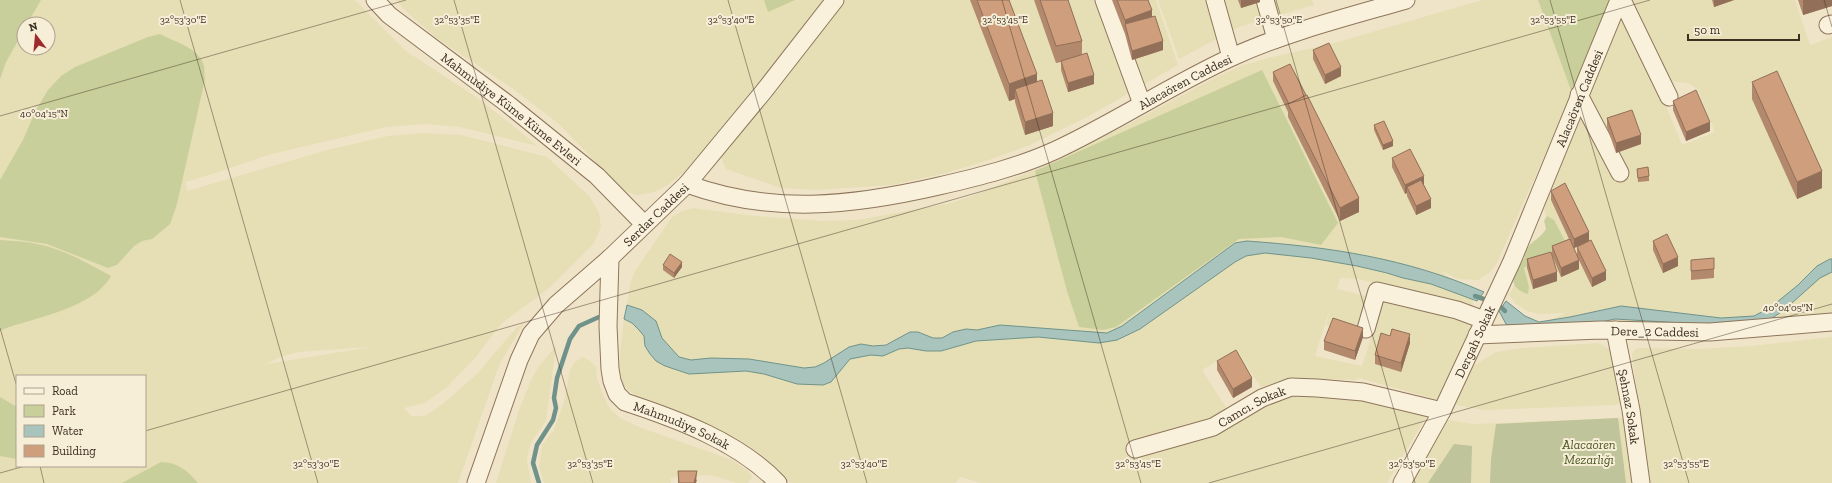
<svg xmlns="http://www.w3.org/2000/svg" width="1832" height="483" font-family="'Zilla Slab',serif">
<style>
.farmland{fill:#e6deb5;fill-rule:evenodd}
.green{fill:#c9cf9b}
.cemetery{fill:#bfc49a}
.water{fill:#a9c4bc;stroke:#6f938a}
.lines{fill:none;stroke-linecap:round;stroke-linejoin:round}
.stream{stroke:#6f938a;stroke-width:4.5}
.minor-casing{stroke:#8d765c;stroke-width:19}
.minor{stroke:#faf1dc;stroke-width:17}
.wall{fill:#b2896c}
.shaded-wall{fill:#916f58}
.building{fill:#cf9f7d;stroke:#916f58}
.ticks{fill:none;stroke:#3d2e20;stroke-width:1;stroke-opacity:0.45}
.labels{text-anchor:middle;stroke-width:4;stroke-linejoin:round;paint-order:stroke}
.street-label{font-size:13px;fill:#3d2e20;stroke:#f7eed8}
.park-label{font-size:13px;font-style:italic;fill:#4d5a26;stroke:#f7eed8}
.ticks-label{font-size:10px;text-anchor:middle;fill:#3d2e20;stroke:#f7eed8;stroke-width:4;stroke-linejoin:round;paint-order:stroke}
</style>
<rect width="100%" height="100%" fill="#f0e4c8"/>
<g class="farmland">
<path d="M0 0H355L406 51 476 97 521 132 537 146 460 127 425 124 386 127 268 155 216 173 186 182 187 191 327 150 388 136 423 133 461 135 547 157 590 197 599 213 601 227 594 243 548 289 501 324 475 358 447 387 425 403 404 408 411 416H425L444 403 477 374 516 328 524 323 500 363 458 483H0ZM24 24H48V48H24ZM371 347 266 364 278 358 298 352ZM17 376H145V466H17Z"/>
<polygon points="396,0 823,0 736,112 685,171 668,185 654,192 637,195 627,192 613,180 559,124 512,88 438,39 409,14"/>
<polygon points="845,0 1156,0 1178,65 1089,116 1030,145 989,160 942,174 892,185 817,190 781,188 726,169 721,158"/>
<polygon points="1158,0 1312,0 1314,5 1239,27 1179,59"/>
<path d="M1482 0H1538L1572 93 1496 265 1488 274 1478 280 1458 279 1440 270 1461 288 1474 292 1472 309 1359 279 1340 278 1337 289 1370 297 1358 336 1326 325 1331 305 1315 356 1362 366 1383 300 1473 322 1439 400 1359 378 1355 380 1298 378 1261 387 1236 351 1202 370 1234 420 1288 394H1309L1383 402 1427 415 1387 483H980L961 477 955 483H790L784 475 762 455 735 437 656 409 639 399 624 386 620 373V353L624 319 629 311 632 312 627 305 630 285 635 271 672 217 682 211 693 208 755 216 822 221 857 220 951 203 972 196 1035 170 1131 123 1216 77 1243 65 1272 57 1331 44ZM1029 331 1114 333 1111 336ZM913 338 926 341 859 350 857 349Z"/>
<polygon points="1630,0 1795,0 1810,45 1832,37 1832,320 1529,329 1566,313 1540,314 1527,311 1516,304 1509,295 1518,277 1544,243 1550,229 1544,209 1579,113 1615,181 1627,175 1587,93 1621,13 1654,77 1682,145 1715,132 1697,89 1688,83 1668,81"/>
<polygon points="1832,337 1832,483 1650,483 1632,356 1633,352 1637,348 1697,349 1752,346"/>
<polygon points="1598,343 1608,348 1615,355 1622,402 1616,405 1484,410 1456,405 1465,378 1472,367 1496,352 1523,348"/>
<polygon points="556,346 546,421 530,444 527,459 531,483 496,483 519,410 531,380 539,366"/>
<polygon points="583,357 590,361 596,367 597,378 604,397 610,409 622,419 639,427 732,460 748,471 752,477 748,483 736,483 715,476 705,475 671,478 671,483 544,483 539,467 542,445 554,430 564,402 570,370 575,362"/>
<polygon points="1624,418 1632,483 1411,483 1448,420 1473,424"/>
</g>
<g class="green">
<polygon points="0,0 41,0 27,24 24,24 24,30 6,62 0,79"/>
<polygon points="764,0 795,0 768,12"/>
<polygon points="1538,0 1609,0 1572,93"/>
<path d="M160 34C173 41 198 48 203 63 205 68 204 74 205 79L177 204 170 224 152 239 142 241 134 246 117 265 108 268 47 244 0 237V180L23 140 36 110 48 90 61 76 75 67 148 37Z"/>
<polygon points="1262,70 1338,223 1321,245 1281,237 1239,239 1116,327 1103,330 1079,327 1067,291 1035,171"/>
<path d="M1547 216 1554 220 1565 241 1558 248 1524 268 1529 287 1528 294C1504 286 1515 274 1524 258 1525 256 1525 252 1527 249 1531 241 1541 238 1546 229L1544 221Z"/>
<path d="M0 240C12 241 25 241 37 244 64 249 87 263 111 276 97 302 56 313 29 321 20 324 9 326 0 331Z"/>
<polygon points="0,397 17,407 17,459 0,456"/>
<path d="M161 462C177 462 188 471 198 483H122Z"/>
</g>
<g class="cemetery">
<polygon points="1618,418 1626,483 1490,483 1491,459 1496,424"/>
<polygon points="1454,444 1472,446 1471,483 1428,483"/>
</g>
<g class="water">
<path d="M1247 241C1330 247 1406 258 1484 292L1477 301 1431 284 1403 278 1387 273 1357 266 1311 258 1265 253 1246 256 1235 262 1140 329 1117 340 1099 343 1038 337 976 341 941 351H926L908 348 899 349 883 356 871 355 850 359 831 382 823 385 797 384 764 374 746 371 689 374 665 366 656 361 650 354 645 346 644 336 639 330 632 323 624 319 627 305 642 310 656 321 662 338 679 357 691 360 711 358 749 359 804 368 815 367 824 363 849 347 861 344 873 346 886 345 910 332H918L933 338H942L953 332 966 329 977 330 1000 325 1107 333 1122 326 1235 243Z"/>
<polygon points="1830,259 1832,259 1832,272 1820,278 1784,310 1768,321 1732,326 1615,319 1583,326 1518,329 1506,324 1499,311 1506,301 1525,316 1539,322 1570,317 1621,306 1721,318 1754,316 1771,307 1798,285 1817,266"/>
</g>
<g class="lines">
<g class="stream">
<polyline points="1475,296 1498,304 1505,311"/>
<polyline points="539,483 533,463 537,445 553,420 556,408 554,398 557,378 570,339 579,326 599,317"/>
</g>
<g class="minor-casing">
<g id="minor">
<path id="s1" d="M375 0 389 15 509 105 597 176 644 224"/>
<polyline points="1104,0 1142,104"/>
<polyline points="1215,0 1231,57"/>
<polyline points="1265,0 1276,39"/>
<polyline points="1622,0 1669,97"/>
<polyline points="1828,25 1832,24"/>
<polyline points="1579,95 1620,173"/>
<polyline points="687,184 764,91 835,0"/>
<path id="s2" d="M610 258 608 326 610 369 612 381 617 394 625 402C677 419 739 442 778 483"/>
<polyline points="1366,329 1377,291 1457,310 1484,320"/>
<path id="s3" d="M1615 330 1631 410 1641 483"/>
<path id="s4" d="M1477 335 1601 330 1710 332 1832 322"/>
<path id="s5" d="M1135 449 1213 427 1262 398 1291 387 1317 388 1363 392 1442 411"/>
<path id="s6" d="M476 483 519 360 531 334 556 305 610 258 687 184C772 215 852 206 939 186 978 177 1019 167 1056 150 1116 122 1171 85 1232 57 1287 32 1347 17 1406 0"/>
<path id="s7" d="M1402 483 1442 411 1512 261 1619 0"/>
</g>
</g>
<use href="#minor" class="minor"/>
</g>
<g class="wall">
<polygon points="970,0 1009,0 1053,126 1025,135 1015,102 1015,99 1009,101"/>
<polygon points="1034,0 1068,0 1082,41 1082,55 1094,84 1068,92 1061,70 1061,62 1056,63"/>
<polygon points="1112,0 1148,0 1152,17 1163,50 1132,60 1125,34"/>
<polygon points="1238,0 1260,0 1260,2 1241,8"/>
<polygon points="1712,0 1734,0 1714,7"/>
<polygon points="1798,0 1832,0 1832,6 1803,15"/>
<polygon points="1313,50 1341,76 1325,84 1313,59"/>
<polygon points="1273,72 1359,212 1340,221 1288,117 1288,112 1273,81"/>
<polygon points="1752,82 1822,188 1797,199 1752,99"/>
<polygon points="1673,101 1710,131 1686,141 1673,110"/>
<polygon points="1607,118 1641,144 1616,153 1607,127"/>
<polygon points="1374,125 1393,146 1383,150 1374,130"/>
<polygon points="1392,158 1424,185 1431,208 1416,215 1407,196 1407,193 1405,194 1392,167"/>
<polygon points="1637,169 1649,176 1649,181 1638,182"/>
<polygon points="1551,191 1589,241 1574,248 1579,269 1561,277 1552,255 1552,246 1569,239 1551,200"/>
<polygon points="1653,241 1678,266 1663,273 1653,250"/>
<polygon points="1577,247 1606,280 1592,287 1577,256"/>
<polygon points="1527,259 1557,281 1533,289 1527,268"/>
<polygon points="1691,260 1714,269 1714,278 1691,280"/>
<polygon points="663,265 682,267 674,278 663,270"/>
<polygon points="1390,336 1410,343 1401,372 1375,364 1375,355"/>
<polygon points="1363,337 1355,360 1324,350 1324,341"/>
<polygon points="1217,361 1252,387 1233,398 1217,370"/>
<polygon points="678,471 697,480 696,483 678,483"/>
</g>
<g class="shaded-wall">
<polygon points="1241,0 1260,0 1260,2 1241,8"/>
<polygon points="1714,0 1734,0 1714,7"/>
<polygon points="1803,0 1832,0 1832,6 1803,15"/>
<polygon points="1152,10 1152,23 1125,24 1125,34 1125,20"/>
<polygon points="1163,41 1163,50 1132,60 1132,51"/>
<polygon points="1341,67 1341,76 1325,84 1325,75"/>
<polygon points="1037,74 1037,91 1015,89 1015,99 1009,101 1009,84"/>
<polygon points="1094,75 1094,84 1068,92 1068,83"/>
<polygon points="1053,113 1053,126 1025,135 1025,122"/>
<polygon points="1710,122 1710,131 1686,141 1686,132"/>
<polygon points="1641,135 1641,144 1616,153 1616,143"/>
<polygon points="1393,141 1393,146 1383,150 1383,145"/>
<polygon points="1822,171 1822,188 1797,199 1797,182"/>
<polygon points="1424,176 1424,185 1407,187 1407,193 1405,194 1405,185"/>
<polygon points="1359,198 1359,212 1340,221 1340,208"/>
<polygon points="1431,199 1431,208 1416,215 1416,206"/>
<polygon points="1589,232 1589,241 1574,248 1574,239"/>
<polygon points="1678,257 1678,266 1663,273 1663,264"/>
<polygon points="1579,260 1579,269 1561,277 1561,268"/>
<polygon points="682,262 682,267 674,278 674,273"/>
<polygon points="1606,271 1606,280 1592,287 1592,278"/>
<polygon points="1557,272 1557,281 1533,289 1533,280"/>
<polygon points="1363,328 1363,337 1355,360 1355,351"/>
<polygon points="1410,334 1410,343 1401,372 1401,363"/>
<polygon points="1252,378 1252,387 1233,398 1233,389"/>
<polygon points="697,471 696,483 694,483"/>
</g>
<g class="building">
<polygon points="977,0 1009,0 1037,74 1009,84"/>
<polygon points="1040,0 1068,0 1082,41 1056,46"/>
<polygon points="1117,0 1148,0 1152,10 1125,20"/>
<polygon points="1155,16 1163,41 1132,51 1125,24"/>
<polygon points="1329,43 1341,67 1325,75 1313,50"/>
<polygon points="1087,53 1094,75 1068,83 1061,61"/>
<polygon points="1290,64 1306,95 1289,104 1273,72"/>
<polygon points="1777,71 1822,171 1797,182 1752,82"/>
<polygon points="1042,80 1053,113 1025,122 1015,89"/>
<polygon points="1696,90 1710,122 1686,132 1673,101"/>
<polygon points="1307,95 1359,198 1340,208 1288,104"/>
<polygon points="1632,110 1641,135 1616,143 1607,118"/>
<polygon points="1384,121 1393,141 1383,145 1374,125"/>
<polygon points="1410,149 1424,176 1405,185 1392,158"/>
<polygon points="1648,167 1649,176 1638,178 1637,169"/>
<polygon points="1421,180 1431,199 1416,206 1407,187"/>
<polygon points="1565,183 1589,232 1574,239 1551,191"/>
<polygon points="1667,234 1678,257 1663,264 1653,241"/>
<polygon points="1570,239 1579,260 1561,268 1552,246"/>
<polygon points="1591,240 1606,271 1592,278 1577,247"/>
<polygon points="1551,252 1557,272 1533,280 1527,259"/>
<polygon points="670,254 682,262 674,273 663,265"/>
<polygon points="1714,258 1714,269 1691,271 1691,260"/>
<polygon points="1333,318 1363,328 1355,351 1324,341"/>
<polygon points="1392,329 1410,334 1401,363 1375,355 1381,333 1390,336"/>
<polygon points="1236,350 1252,378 1233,389 1217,361"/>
<polygon points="678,471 697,471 694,483 679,483"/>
</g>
<path class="ticks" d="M180 0 318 483M454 0 593 483M728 0 867 483M1002 0 1141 483M1276 0 1415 483M1550 0 1689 483M1824 0 1832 27M0 116 406 0M0 328 17 387M145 431 1650 0M40 466 44 483M0 473 25 466M1209 483 1832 304"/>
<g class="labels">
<g class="street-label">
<text dy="5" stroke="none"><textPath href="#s6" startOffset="900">Alacaören Caddesi</textPath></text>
<text dy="5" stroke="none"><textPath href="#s7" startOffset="424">Alacaören Caddesi</textPath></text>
<text dy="5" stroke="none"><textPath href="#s1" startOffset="175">Mahmudiye Küme Küme Evleri</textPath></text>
<text dy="5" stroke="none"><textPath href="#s6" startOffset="332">Serdar Caddesi</textPath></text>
<text dy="5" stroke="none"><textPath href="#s4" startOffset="178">Dere_2 Caddesi</textPath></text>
<text dy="5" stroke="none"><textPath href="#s7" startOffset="159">Dergah Sokak</textPath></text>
<text dy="5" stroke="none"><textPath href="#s5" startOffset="125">Camcı. Sokak</textPath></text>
<text dy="5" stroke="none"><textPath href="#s3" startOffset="78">Şehnaz Sokak</textPath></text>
<text dy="5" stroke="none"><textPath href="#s2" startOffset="210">Mahmudiye Sokak</textPath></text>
</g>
<g class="park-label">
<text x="1589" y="449">Alacaören<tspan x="1589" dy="15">Mezarlığı</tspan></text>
</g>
</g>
<g class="ticks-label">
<text x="183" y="23">32°53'30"E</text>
<text x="457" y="23">32°53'35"E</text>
<text x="731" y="23">32°53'40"E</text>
<text x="1005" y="23">32°53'45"E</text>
<text x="1279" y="23">32°53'50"E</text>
<text x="1553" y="23">32°53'55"E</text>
<text x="44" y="117">40°04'15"N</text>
<text x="1788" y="311">40°04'05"N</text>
<text x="316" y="467">32°53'30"E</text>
<text x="590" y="467">32°53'35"E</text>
<text x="864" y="467">32°53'40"E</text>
<text x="1138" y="467">32°53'45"E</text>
<text x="1412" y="467">32°53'50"E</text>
<text x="1686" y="467">32°53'55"E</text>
</g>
<rect x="16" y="375" width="130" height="92" fill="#f7eed8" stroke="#ada18e"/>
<rect x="24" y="388" width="20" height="6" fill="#faf1dc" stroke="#ada18e"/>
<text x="52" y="395" font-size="12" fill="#3d2e20">Road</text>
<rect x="24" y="405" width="20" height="12" fill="#c9cf9b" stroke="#ada18e"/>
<text x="52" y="415" font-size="12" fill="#3d2e20">Park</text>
<rect x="24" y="425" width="20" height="12" fill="#a9c4bc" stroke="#ada18e"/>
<text x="52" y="435" font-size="12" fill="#3d2e20">Water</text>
<rect x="24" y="445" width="20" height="12" fill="#cf9f7d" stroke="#ada18e"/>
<text x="52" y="455" font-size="12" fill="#3d2e20">Building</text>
<g transform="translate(36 36) rotate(344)"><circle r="19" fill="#f7eed8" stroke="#ada18e"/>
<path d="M0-3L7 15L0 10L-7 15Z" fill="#9e2a2b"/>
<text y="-6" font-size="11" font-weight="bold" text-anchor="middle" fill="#3d2e20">N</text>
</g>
<path d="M1688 34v6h111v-6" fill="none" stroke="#3d2e20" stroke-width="2"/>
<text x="1694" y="34" font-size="12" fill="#3d2e20" stroke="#f7eed8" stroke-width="3" paint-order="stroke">50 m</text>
</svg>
